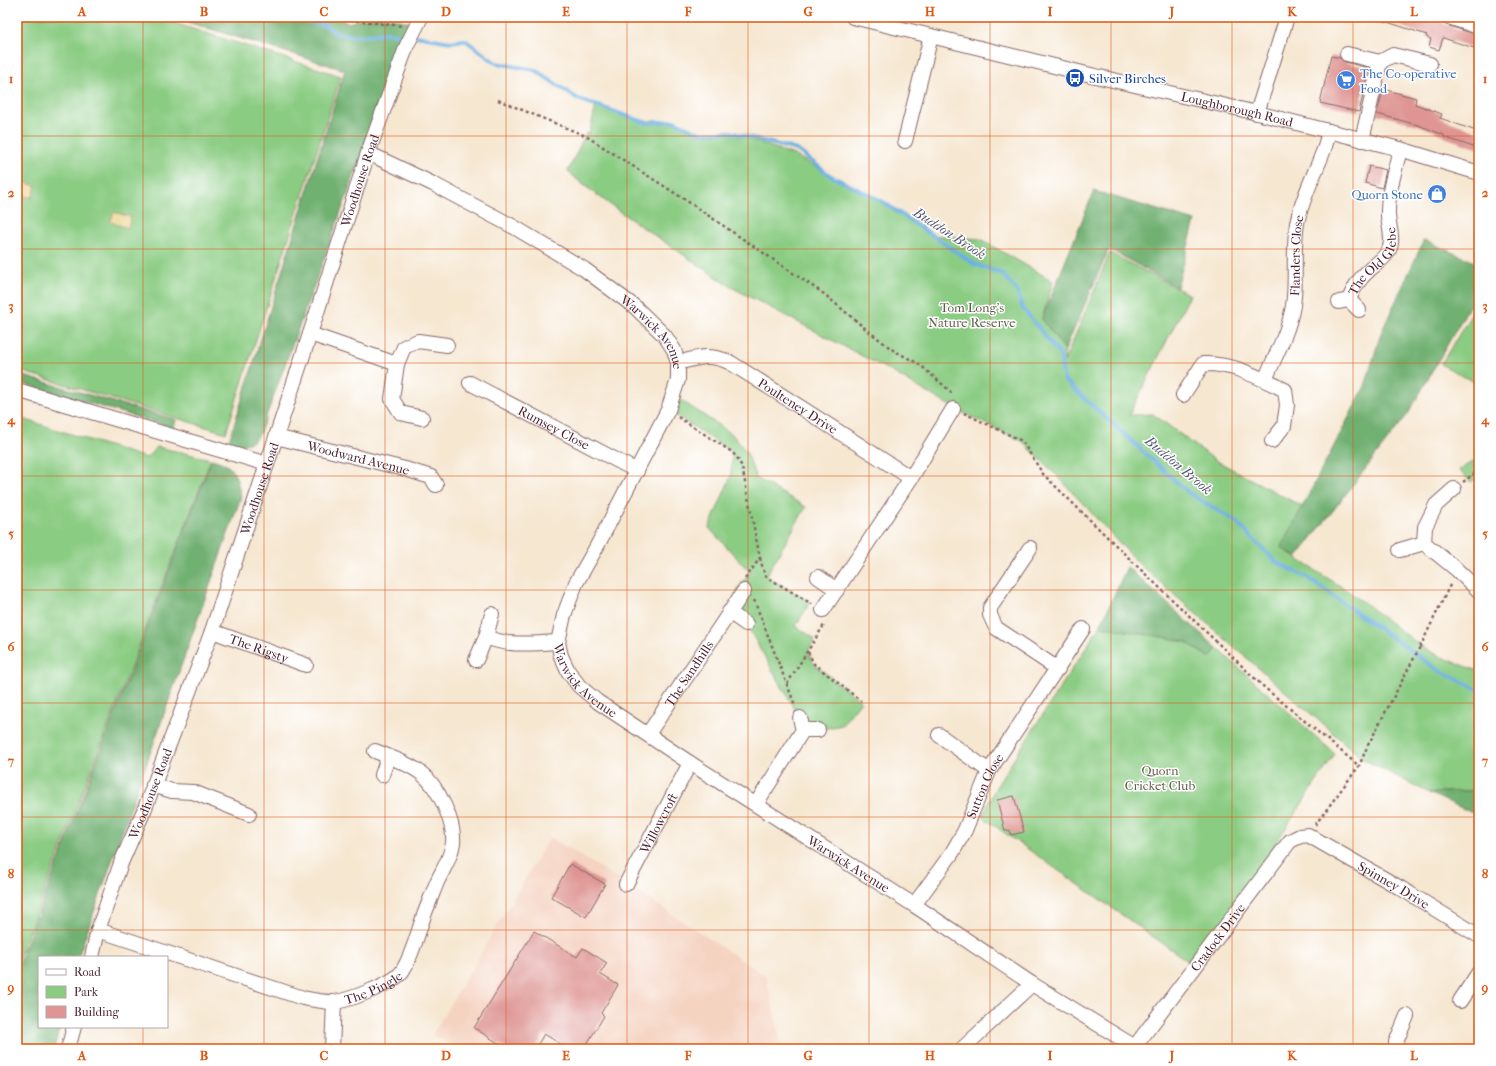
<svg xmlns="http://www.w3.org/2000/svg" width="1496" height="1066" font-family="'IM FELL French Canon',serif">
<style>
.built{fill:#f5d3c1}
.green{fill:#8bcc83;stroke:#6a7657}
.forest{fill:#70b071;stroke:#5d684e}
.sand{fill:#eeda9e;stroke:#9c7c64}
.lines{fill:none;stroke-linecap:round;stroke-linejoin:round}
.stream{stroke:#6db0e2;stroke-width:4}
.building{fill:#de9593}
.minor-casing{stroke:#866565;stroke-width:16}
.path{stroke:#866565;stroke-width:2.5;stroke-dasharray:3 3;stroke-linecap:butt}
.minor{stroke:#fff;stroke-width:14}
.grid{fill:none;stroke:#e0560e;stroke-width:1;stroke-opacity:0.55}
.labels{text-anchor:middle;stroke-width:3;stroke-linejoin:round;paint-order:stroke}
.shop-label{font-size:13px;fill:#366cbe;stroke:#fff;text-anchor:start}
.transit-label{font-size:13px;fill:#164399;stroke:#fff;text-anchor:start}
.street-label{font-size:13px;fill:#4a1f2b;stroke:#fff}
.park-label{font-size:13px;fill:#615c4a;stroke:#fff}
.water-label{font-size:14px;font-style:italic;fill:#585974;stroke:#fff}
.neatline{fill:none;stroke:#e0560e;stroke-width:1.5}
.grid-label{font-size:13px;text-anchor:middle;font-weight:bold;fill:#e0560e}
</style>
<rect width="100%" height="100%" fill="#fff"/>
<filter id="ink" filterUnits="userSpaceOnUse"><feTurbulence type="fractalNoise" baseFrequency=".025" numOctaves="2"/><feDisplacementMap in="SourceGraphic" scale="8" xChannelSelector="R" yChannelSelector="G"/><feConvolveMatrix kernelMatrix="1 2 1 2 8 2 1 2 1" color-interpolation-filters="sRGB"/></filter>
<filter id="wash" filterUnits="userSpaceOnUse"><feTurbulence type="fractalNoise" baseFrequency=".012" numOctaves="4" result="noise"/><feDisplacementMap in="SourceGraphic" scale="16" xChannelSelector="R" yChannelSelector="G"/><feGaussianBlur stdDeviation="0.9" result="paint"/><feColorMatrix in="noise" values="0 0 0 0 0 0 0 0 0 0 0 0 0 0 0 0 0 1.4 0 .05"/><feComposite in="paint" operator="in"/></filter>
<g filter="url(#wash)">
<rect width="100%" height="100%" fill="#f6e7d1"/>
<polygon class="built" points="550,837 626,884 766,976 782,1049 461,1049 432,1035"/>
<g class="green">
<polygon points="17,17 155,17 341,76 226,433 17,370"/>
<path d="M596 106 640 121H674L700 133 730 132 794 155 885 204 931 235 980 239 1053 281 1042 319 1065 350 1064 362 1110 253 1190 295 1129 415 1153 414 1215 460 1303 507 1282 548C1304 564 1328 578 1351 593 1374 610 1397 629 1420 645 1438 657 1459 664 1479 671V790L1429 793 1363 759 1140 565 1058 477 1022 441 957 410 887 369 733 288 623 214 581 183 568 171 586 133 589 134Z"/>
<polygon points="1479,302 1479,385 1441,364"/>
<polygon points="673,395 732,434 747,453 756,478 806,507 766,576 810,602 796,626 815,639 808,652 814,664 861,701 842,725 818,730 800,718 746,624 729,612 739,587 750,572 709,528 731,476 732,452 668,410"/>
<polygon points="17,417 146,458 157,447 211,459 17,963"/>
<polygon points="1479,454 1479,478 1470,482 1459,470 1475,460"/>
<polygon points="1100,626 1148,635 1151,634 1179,640 1179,641 1217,648 1335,754 1250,882 1219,935 1195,966 982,817 996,787"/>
</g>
<g class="forest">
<path d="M171 17H335L348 23C374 15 388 15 413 24L404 40 260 433C253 445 241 447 229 441L345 70Z"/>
<polygon points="1094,191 1195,221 1177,287 1109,249 1065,350 1042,319"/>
<polygon points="1424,240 1479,264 1479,289 1408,414 1297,557 1281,548 1365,386 1381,333"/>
<polygon points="17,374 176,420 174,428 17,382"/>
<path d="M212 459C236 466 236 475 241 497L78 957H39V1027H60L54 1049H17V969Z"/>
<polygon points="1127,567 1217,648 1210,658 1184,641 1100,626"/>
<polygon points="1479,790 1479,816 1429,793"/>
</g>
<g class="sand">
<polygon points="19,181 36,186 32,198 17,193"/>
<polygon points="114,212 131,217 128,228 110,222"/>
</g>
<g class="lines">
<polyline class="stream" points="288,17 291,19 325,25 337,34 364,36 387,33 422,37 450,42 465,40 496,63 535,70 578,99 647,123 674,121 700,133 730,132 797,150 831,176 880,200 976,265 1001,273 1016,289 1022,307 1060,355 1064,380 1189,493 1235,521 1276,562 1306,577 1438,670 1479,690"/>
</g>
<g id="blocks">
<g class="building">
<polygon points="1378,17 1421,17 1442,22 1446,25 1478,35 1474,48 1443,38 1439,50 1429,47 1431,39 1426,37 1427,35 1378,19"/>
<polygon points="1331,56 1340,58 1345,62 1369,68 1359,112 1320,103"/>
<polygon points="1383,89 1416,98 1415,104 1442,114 1440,118 1479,132 1479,149 1444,137 1444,135 1418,125 1377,114"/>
<polygon points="1369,166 1386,170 1382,188 1365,183"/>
<polygon points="1014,796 1024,832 1011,835 1010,830 1005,831 997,800"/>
<polygon points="570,864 605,884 586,917 551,897"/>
<polygon points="534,931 577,957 583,948 607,963 600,974 618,985 601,1013 604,1016 584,1049 569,1049 544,1034 535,1049 508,1049 474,1028"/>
</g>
</g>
</g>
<g filter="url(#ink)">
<use href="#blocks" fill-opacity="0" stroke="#866565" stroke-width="1"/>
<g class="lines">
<g class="minor-casing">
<g id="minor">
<path id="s1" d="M853 17 1091 75 1257 113 1400 149 1479 173"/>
<polyline points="1449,17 1479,27"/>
<polyline points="1347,54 1380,62"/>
<polyline points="1257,113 1287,17"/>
<polyline points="1362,140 1380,62 1393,55 1430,64"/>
<polyline points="905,141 931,36"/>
<path id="s2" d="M368 153 433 184 514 227 584 269 635 307 665 336 674 350 678 363V380L668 410 596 548 576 583 564 615 558 642 561 656 568 671 579 686 598 702 690 763 914 905 1032 984 1135 1047"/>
<path id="s3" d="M1349 300C1353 289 1358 280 1367 272 1375 264 1384 260 1389 250 1394 240 1389 227 1388 216 1387 194 1395 171 1400 149"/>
<polyline points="1339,302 1349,300 1359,310"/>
<polyline points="310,334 397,364"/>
<path id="s4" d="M678 363C699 357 711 353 731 363L911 478"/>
<path id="s5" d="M1265 380C1276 354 1292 326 1294 297 1296 272 1293 248 1297 223 1302 198 1314 176 1323 152 1326 145 1327 138 1329 131"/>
<path id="s6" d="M470 383 637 471"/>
<polyline points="17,390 267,464"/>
<path d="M1183 395 1203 364C1233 363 1258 377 1285 390L1287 405 1284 426 1272 441"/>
<polyline points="422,418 401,413 392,399 397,364 404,347 418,341 447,345"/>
<path id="s7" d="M276 437 405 469 431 477 436 485"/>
<polyline points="1424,543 1425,527 1436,505 1454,489"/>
<polyline points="1030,548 990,608 990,615 996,628 1058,669"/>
<polyline points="1400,550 1424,543 1456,569 1479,591"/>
<polyline points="818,577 837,590"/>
<polyline points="823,610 911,478 953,409"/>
<polyline points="729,612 746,624"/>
<path id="s8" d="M212 631 306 665"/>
<path d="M486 637C509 647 534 643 558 642"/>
<polyline points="476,660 486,637 492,614"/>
<polyline points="800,718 803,730 818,730"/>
<path id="s9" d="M648 734 744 591"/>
<polyline points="939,735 989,771"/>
<polyline points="382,775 388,757"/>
<polyline points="153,785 172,791 193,792 249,814"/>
<polyline points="756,804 803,730"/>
<path id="s10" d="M626 884 690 763"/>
<path id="s11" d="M914 905 952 853 965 830 989 771 1083 629"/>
<path id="s12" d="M98 930 303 998C313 1000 323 1002 333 1002 348 1001 396 983 403 970 415 950 419 926 428 905 431 897 434 890 437 882 443 869 451 858 453 843 455 822 438 786 421 773 408 763 390 757 375 751"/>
<path id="s13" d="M92 957 98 930 121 863 145 808 212 631 310 334 368 153 407 45 421 17"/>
<polyline points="1460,1001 1479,972"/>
<polyline points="68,1049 74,1027"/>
<polyline points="332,1049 334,1002"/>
<polyline points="962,1049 1032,984"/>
<path id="s14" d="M1133 1049 1290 841 1300 836 1308 835 1402 889 1479 936"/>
<polyline points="1396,1049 1396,1042 1407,1016"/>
</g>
</g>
<g class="path">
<polyline points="345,17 350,20 403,26"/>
<polyline points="498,100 586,136 684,199 824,294 867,330 893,350 919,364 950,391 952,396"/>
<polyline points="964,413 1022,441 1043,474 1139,568 1265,688 1359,766"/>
<polyline points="678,417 732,452 738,459 742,467 760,558 745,579"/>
<polyline points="1463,482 1479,470"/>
<polyline points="760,558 765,576 812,604"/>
<polyline points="754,600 795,705"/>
<polyline points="1420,647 1451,583"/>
<polyline points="808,652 814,664 861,701"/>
<polyline points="787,684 824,625 824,623"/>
<polyline points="1315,825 1359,766 1367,747 1421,645"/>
</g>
<use href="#minor" class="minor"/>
</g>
</g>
<path class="grid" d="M143 17V957M264 17V1049M385 17V1049M506 17V1049M627 17V1049M748 17V1049M869 17V1049M990 17V1049M1111 17V1049M1232 17V1049M1353 17V1049M17 136H1479M17 249H1479M17 363H1479M17 476H1479M17 590H1479M17 703H1479M17 817H1479M17 930H1479M143 1027V1049"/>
<defs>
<g id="bus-disc" transform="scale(1)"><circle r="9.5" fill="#1a4fb4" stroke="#fff"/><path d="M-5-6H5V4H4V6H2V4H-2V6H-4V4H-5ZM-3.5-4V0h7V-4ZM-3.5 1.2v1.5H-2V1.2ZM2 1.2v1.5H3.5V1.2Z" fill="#fff"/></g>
<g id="supermarket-disc" transform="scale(1)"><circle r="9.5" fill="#3f7fe0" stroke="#fff"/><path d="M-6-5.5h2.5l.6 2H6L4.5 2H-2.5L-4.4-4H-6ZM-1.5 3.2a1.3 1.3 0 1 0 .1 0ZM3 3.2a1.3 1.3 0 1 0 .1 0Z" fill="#fff"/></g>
<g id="shop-disc" transform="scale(1)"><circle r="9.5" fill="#3f7fe0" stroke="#fff"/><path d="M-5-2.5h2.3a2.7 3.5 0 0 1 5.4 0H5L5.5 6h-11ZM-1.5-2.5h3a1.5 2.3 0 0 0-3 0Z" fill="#fff"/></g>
</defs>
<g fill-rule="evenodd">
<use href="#bus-disc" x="1075" y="78"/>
<use href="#supermarket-disc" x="1346" y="80"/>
<use href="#shop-disc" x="1437" y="194"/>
</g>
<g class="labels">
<g class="shop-label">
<text x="1360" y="78">The Co-operative<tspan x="1360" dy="15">Food</tspan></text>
<text x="1423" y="199" text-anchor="end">Quorn Stone</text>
</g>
<g class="transit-label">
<text x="1089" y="83">Silver Birches</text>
</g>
<g class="street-label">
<text dy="5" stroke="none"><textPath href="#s1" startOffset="395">Loughborough Road</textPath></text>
<text dy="5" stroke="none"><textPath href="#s13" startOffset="822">Woodhouse Road</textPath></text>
<text dy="5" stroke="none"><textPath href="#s5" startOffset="130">Flanders Close</textPath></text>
<text dy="5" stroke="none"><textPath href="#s3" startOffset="47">The Old Glebe</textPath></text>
<text dy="5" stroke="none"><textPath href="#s2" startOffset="340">Warwick Avenue</textPath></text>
<text dy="5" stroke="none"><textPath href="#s4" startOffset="134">Poulteney Drive</textPath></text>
<text dy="5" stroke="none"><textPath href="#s6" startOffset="95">Rumsey Close</textPath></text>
<text dy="5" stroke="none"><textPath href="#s7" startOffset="85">Woodward Avenue</textPath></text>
<text dy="5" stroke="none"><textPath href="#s13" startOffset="498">Woodhouse Road</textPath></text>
<text dy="5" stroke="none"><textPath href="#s8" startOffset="50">The Rigsty</textPath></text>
<text dy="5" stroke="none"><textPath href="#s9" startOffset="73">The Sandhills</textPath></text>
<text dy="5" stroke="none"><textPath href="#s2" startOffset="736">Warwick Avenue</textPath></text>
<text dy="5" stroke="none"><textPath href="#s11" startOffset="139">Sutton Close</textPath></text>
<text dy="5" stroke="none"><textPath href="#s13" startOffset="174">Woodhouse Road</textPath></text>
<text dy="5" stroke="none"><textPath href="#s10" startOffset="69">Willowcroft</textPath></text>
<text dy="5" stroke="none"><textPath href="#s2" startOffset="1060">Warwick Avenue</textPath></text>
<text dy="5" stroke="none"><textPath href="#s14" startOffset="379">Spinney Drive</textPath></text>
<text dy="5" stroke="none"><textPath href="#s14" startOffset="140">Cradock Drive</textPath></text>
<text dy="5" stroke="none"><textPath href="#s12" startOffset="289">The Pingle</textPath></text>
</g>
<g class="park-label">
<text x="972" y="312">Tom Long's<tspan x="972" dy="15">Nature Reserve</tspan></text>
<text x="1160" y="775">Quorn<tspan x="1160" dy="15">Cricket Club</tspan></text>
</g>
<g class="water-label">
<text transform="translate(950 233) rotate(33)" y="5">Buddon Brook</text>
<text transform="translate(1179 465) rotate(40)" y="5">Buddon Brook</text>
</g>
</g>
<rect width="1496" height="1066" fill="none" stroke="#fff" stroke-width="44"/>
<rect x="38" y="956" width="130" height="72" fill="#ffffff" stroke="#b7a5aa"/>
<rect x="46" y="969" width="20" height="6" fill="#ffffff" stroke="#b7a5aa"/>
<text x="74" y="976" font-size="12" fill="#4a1f2b">Road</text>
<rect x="46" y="986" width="20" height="12" fill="#8bcc83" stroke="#b7a5aa"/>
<text x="74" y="996" font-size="12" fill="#4a1f2b">Park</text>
<rect x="46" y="1006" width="20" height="12" fill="#de9593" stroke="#b7a5aa"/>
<text x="74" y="1016" font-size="12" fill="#4a1f2b">Building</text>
<rect x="22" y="22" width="1452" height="1022" class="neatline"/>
<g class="grid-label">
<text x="82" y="16">A</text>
<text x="204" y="16">B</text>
<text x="324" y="16">C</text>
<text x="446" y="16">D</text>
<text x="566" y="16">E</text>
<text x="688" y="16">F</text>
<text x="808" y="16">G</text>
<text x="930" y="16">H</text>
<text x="1050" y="16">I</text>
<text x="1172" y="16">J</text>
<text x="1292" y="16">K</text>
<text x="1414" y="16">L</text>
<text x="11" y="83">1</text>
<text x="1485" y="83">1</text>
<text x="11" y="197">2</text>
<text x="1485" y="197">2</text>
<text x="11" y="310">3</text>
<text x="1485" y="310">3</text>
<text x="11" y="424">4</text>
<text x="1485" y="424">4</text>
<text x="11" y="538">5</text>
<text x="1485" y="538">5</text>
<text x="11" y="651">6</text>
<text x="1485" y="651">6</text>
<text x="11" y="765">7</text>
<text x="1485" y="765">7</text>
<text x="11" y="878">8</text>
<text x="1485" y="878">8</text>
<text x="11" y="992">9</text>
<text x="1485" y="992">9</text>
<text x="82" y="1060">A</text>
<text x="204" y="1060">B</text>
<text x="324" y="1060">C</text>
<text x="446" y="1060">D</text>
<text x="566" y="1060">E</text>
<text x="688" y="1060">F</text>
<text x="808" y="1060">G</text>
<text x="930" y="1060">H</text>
<text x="1050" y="1060">I</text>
<text x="1172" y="1060">J</text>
<text x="1292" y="1060">K</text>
<text x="1414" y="1060">L</text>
</g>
</svg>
